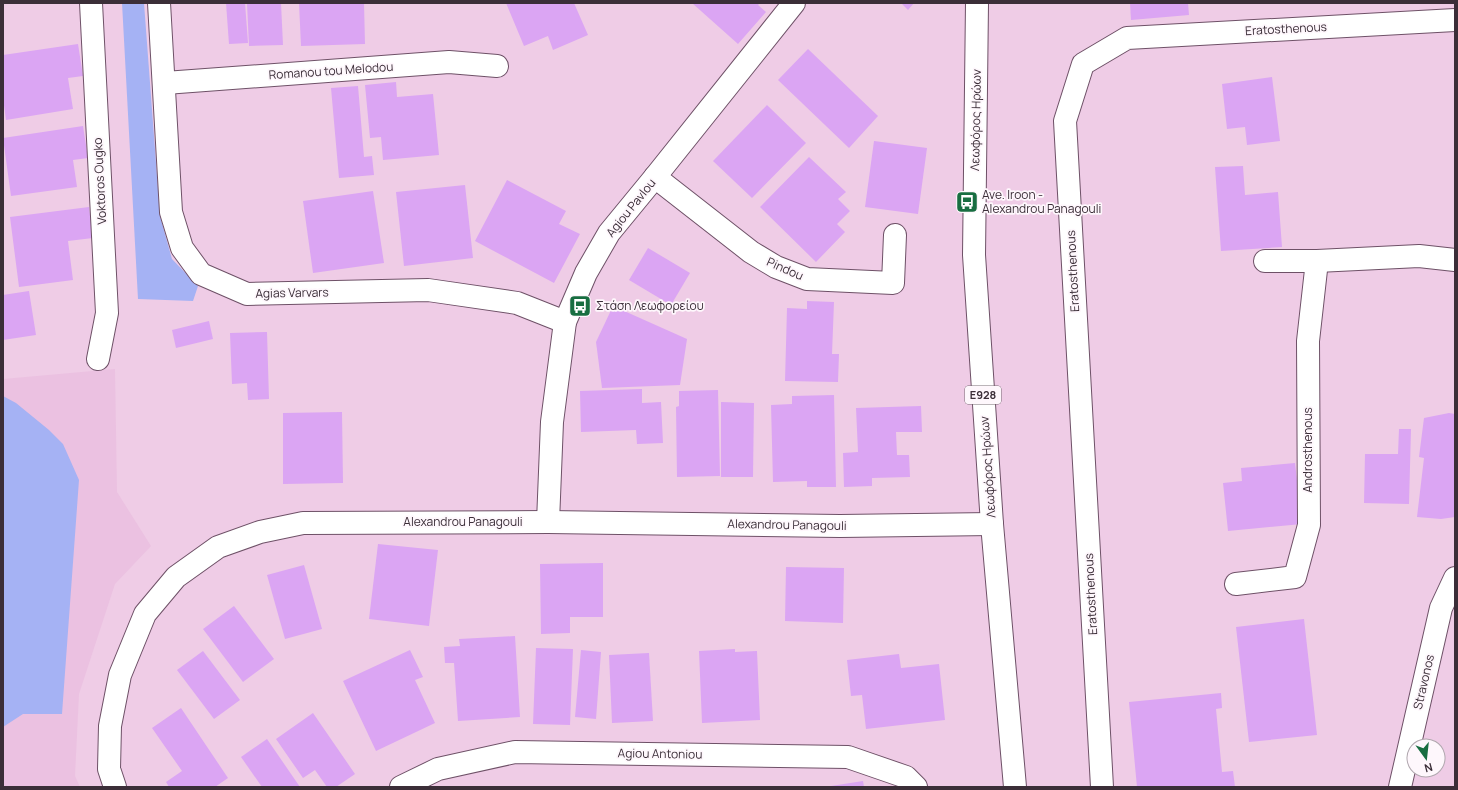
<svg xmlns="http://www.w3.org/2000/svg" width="1458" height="790" font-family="Manrope,sans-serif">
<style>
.built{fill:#ebc1e1}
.green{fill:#a5b2f4}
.building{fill:#dba5f3}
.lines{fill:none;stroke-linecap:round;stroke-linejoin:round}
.minor-casing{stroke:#6e5167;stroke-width:24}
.tertiary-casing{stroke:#6e5167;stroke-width:24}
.primary-casing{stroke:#6e5167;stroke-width:24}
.minor{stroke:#fff;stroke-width:22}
.tertiary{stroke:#fff;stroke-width:22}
.primary{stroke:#fff;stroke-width:22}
.labels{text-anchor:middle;stroke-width:3.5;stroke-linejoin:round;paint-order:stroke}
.shield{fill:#fef7fc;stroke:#766a73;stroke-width:1}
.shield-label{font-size:11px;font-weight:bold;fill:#3b2e38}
.street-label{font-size:12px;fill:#3b2e38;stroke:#fef7fc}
.poi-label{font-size:12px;fill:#3b2e38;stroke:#fef7fc;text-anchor:start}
</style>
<rect width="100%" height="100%" fill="#efcce6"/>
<polygon class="built" points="115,369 117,492 151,546 115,584 79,694 75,776 80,787 3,787 3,379"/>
<g class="green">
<polygon points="122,3 144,3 160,216 172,259 198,286 193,301 138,299"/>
<polygon points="3,396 16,403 49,430 63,444 79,480 62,714 23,714 3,727"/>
</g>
<g class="building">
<polygon points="226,3 245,3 248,43 229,44"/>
<polygon points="247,3 281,3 283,45 249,46"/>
<polygon points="299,3 364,3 365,44 301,46"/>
<polygon points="506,3 574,3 588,35 553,50 548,36 524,46"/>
<polygon points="692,3 760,3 758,5 766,12 738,44"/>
<polygon points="901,3 914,3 908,10"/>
<polygon points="1130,3 1188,3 1189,15 1131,20"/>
<polygon points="78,44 83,76 68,78 73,109 6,120 3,98 3,55"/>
<polygon points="808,49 878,116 849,148 778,80"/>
<polygon points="1272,77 1280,141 1247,145 1245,127 1227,129 1222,84"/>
<polygon points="396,82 397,97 433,94 439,155 383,160 381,137 370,138 365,85"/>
<polygon points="358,86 364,157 372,156 374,175 339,178 331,88"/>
<polygon points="767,105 806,143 752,198 713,161"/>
<polygon points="83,126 88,158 73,160 77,187 11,196 3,138"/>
<polygon points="874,141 927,148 918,214 865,207"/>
<polygon points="809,157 846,192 838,199 850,211 837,224 845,232 816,262 760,207"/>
<polygon points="1243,166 1245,195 1278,192 1282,247 1221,251 1215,167"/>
<polygon points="507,180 566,211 559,224 580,234 554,283 475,241"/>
<polygon points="465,185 473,258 404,266 396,192"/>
<polygon points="373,191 384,263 313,273 303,201"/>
<polygon points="89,207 93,238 68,241 73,280 19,287 10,217"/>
<polygon points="648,248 690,273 671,305 629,280"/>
<polygon points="29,291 36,335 3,340 3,295"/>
<polygon points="807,301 834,302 832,354 839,354 838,382 785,381 787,308 807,309"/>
<polygon points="613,306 687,339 680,385 602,388 596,342"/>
<polygon points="209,321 213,339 176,348 172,330"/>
<polygon points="267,332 269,399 248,400 247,383 232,384 230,333"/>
<polygon points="642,389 642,403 661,402 663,443 637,444 636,430 581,432 580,391"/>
<polygon points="718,390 720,476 677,477 676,407 679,406 679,391"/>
<polygon points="834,395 836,487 807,487 807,481 773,482 771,405 792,404 792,396"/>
<polygon points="721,402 754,403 753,477 721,477"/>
<polygon points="921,406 922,432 896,432 897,455 909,455 910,477 872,478 872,486 844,487 843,453 858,452 856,408"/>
<polygon points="342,412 343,483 283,484 283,413"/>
<polygon points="1449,413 1455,414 1455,517 1441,519 1417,517 1424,458 1419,457 1424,418"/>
<polygon points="1399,429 1411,429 1409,504 1364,503 1365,454 1398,454"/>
<polygon points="1295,463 1302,524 1228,531 1223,483 1242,481 1241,468"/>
<polygon points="378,544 438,550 429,626 369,619"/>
<polygon points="603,563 603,617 570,617 570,633 541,634 540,564"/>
<polygon points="304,565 322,629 285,639 267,575"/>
<polygon points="786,567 844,568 843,623 785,621"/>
<polygon points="234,606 274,659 243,682 203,629"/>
<polygon points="1304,619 1317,735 1249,742 1236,627"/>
<polygon points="515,636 520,717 458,721 454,663 445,663 444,647 460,646 459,639"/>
<polygon points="536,648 573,649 570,725 533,724"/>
<polygon points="735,649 735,652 757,651 760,720 702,723 699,651"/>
<polygon points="410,650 423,677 415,680 435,723 376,751 343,681"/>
<polygon points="581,650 601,652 596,719 575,717"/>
<polygon points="203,651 240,700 214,719 177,670"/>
<polygon points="649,653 653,721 612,723 609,655"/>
<polygon points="899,654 901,668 939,664 945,720 866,729 862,695 851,696 847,660"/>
<polygon points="1221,693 1222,708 1216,709 1222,772 1233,771 1235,787 1137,787 1129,702"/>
<polygon points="181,708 228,778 215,787 169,787 166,782 182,771 152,728"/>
<polygon points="313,713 355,774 336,787 327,787 315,770 303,778 276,739"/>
<polygon points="267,739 300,787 262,787 241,757"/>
<polygon points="863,781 864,787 831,787 831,786"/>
</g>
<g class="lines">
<g class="minor-casing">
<g id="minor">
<polyline points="91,3 107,313 98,359"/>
<polyline points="159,3 171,212 182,248 201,274 247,294 428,290 517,303 565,322"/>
<polyline points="165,83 449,62 497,66"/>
<polyline points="655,177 751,252 776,267 807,279 893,283 895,235"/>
<polyline points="1265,261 1317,261 1419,256 1455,260"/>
<polyline points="548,522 552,422 565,322 586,273 609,233 655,177 794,3"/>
<polyline points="1236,584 1295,577 1309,525 1308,341 1317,261"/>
<polyline points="401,787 438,769 515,752 848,757 906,777 916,787"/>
<polyline points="1102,787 1065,121 1083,64 1127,38 1455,20"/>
<polyline points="1400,787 1441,608 1455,578"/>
</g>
</g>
<g class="tertiary-casing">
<polyline id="tertiary" points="115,787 109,769 110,726 120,675 145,614 176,577 218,547 260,532 303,523 548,522 840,526 992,524"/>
</g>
<g class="primary-casing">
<polyline id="primary" points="977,3 974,255 992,524 1015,787"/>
</g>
<use href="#minor" class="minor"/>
<use href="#tertiary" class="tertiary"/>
<use href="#primary" class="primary"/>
</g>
<defs>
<g id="bus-square" transform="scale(1.15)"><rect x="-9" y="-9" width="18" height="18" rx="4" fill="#186e41" stroke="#fef7fc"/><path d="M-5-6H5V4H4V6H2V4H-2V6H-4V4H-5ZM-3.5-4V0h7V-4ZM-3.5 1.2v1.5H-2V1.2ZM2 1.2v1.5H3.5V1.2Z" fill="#fff"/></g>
</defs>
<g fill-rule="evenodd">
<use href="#bus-square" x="967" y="202"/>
<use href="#bus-square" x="580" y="306"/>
</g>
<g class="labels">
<rect class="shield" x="965" y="386" width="36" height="18" rx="3"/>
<g class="shield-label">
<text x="983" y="399">E928</text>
</g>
<g class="street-label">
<text transform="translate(1286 29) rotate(-3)" y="4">Eratosthenous</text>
<text transform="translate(331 71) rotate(-4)" y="4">Romanou tou Melodou</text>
<text transform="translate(976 120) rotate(-89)" y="4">Λεωφόρος Ηρώων</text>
<text transform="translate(100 181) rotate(-93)" y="4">Voktoros Ougko</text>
<text transform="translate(631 208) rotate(-51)" y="4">Agiou Pavlou</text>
<text transform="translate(785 269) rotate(24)" y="4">Pindou</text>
<text transform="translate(1073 271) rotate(-93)" y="4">Eratosthenous</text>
<text transform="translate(292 293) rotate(-1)" y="4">Agias Varvars</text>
<text transform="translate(1308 450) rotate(-90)" y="4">Androsthenous</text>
<text transform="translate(988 467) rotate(-94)" y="4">Λεωφόρος Ηρώων</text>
<text x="463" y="526">Alexandrou Panagouli</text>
<text transform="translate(787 525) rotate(1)" y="4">Alexandrou Panagouli</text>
<text transform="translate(1091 594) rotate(-93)" y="4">Eratosthenous</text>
<text transform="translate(1424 682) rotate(-77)" y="4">Stravonos</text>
<text transform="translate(660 754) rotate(1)" y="4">Agiou Antoniou</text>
</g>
<g class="poi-label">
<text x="982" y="199">Ave. Iroon -<tspan x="982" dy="14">Alexandrou Panagouli</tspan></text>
<text x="596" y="310">Στάση Λεωφορείου</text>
</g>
</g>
<rect width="1458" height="790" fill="none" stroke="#3b2e38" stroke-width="8"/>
<g transform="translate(1426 758) rotate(165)"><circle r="19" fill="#fef7fc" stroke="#b0a7ae"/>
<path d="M0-3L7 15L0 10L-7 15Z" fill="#186e41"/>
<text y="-6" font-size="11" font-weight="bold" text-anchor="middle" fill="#3b2e38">N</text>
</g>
</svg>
